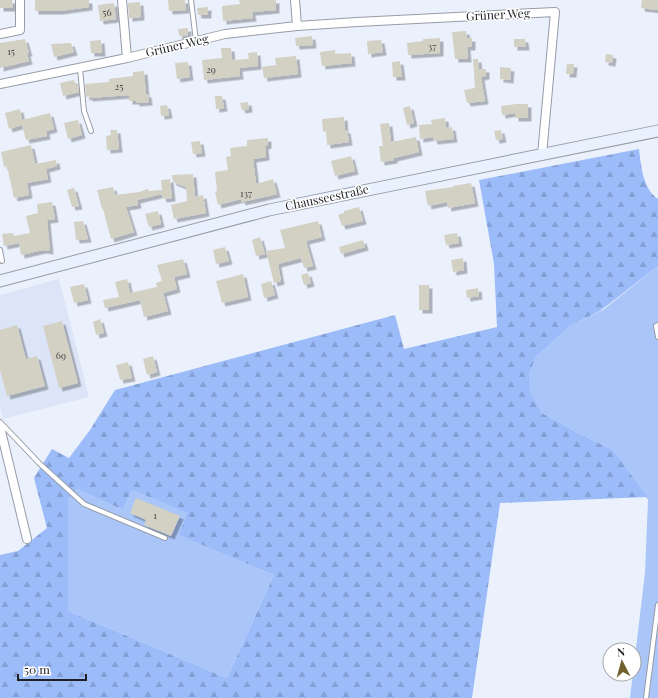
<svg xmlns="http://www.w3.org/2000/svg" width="658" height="698" font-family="'Playfair Display',serif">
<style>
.built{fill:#dce5f7}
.green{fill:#aac5f7}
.forest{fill:url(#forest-firs);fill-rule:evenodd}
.building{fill:#d3d0c4;filter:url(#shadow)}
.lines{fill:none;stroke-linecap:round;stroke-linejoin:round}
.service-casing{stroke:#979ca7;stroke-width:6}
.minor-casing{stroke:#979ca7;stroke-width:10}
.secondary-casing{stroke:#979ca7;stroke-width:13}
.service{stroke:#fff;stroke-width:4}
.minor{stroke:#fff;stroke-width:8}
.secondary{stroke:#e9f1ff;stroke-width:11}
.labels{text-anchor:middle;stroke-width:3;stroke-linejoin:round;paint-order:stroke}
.number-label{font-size:10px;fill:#4a4b4b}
.street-label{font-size:12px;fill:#1d1f23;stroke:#fff}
</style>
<defs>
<pattern id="forest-firs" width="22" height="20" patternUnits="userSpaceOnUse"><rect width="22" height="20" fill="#9bbbf9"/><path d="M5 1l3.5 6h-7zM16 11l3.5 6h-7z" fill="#85a0d5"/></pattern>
<filter id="shadow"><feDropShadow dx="3.5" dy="3.5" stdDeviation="0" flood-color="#0004"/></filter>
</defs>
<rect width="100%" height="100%" fill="#ebf1fc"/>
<polygon class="built" points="59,279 89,397 3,419 0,407 0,295"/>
<g class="green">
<polygon points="658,266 658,698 630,698 645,573 648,500 613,450 578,433 542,413 529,391 529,374 536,357 570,326 603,310"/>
<polygon points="77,489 123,510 132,490 189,513 180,535 274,575 227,678 68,611 68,499"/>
</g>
<path class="forest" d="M639 149C641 166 643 189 658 199V266L600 311 570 326 536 357 529 374V390L542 413 578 433 613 450 647 497 500 503 472 698H0V555L18 551 47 528 34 478 52 449 69 458 90 430 115 390 395 315 404 349 497 327 494 264 479 180ZM77 489 123 510 132 490 188 513 179 535 274 575 227 678 68 611V499Z"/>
<g class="building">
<polygon points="0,0 12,0 13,8 0,8"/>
<polygon points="35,0 89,0 89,7 60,11 35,11"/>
<polygon points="168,0 185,0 186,10 169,11"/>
<polygon points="239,0 276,0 276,10 252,12 253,18 223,21 222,6 240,4"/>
<polygon points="642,0 658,0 658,10 641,8"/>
<polygon points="140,2 141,17 129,18 128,3"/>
<polygon points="114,3 116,19 100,21 98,5"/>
<polygon points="208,7 208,15 198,15 197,8"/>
<polygon points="188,28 188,35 179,36 178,29"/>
<polygon points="466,31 467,38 472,38 472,47 467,47 468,59 455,59 452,32"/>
<polygon points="312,36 313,45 296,46 295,38"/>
<polygon points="440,38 440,53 408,55 407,43 423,41 423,39"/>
<polygon points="25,39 29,53 27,53 29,61 0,68 0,43"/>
<polygon points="514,39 525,39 526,47 514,47"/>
<polygon points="101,40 102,53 91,53 90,41"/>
<polygon points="381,40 383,52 368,54 367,41"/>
<polygon points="71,43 74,52 54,57 51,44"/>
<polygon points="221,48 231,48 232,60 249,59 248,53 257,52 258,66 239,68 240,76 204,80 202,60 222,58"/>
<polygon points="335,50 335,54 351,53 352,63 322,66 320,52"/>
<polygon points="606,54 613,55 612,63 605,62"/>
<polygon points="296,56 298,74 264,78 262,67 276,65 275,58"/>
<polygon points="473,59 478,59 479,69 486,69 486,76 481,77 485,101 467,103 464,90 475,88"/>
<polygon points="400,61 402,77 393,77 392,62"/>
<polygon points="188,62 190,77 177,79 175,63"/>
<polygon points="567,64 574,64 573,74 566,74"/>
<polygon points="500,67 511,68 510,80 500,79"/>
<polygon points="144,71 146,94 148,94 149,102 136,103 136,101 129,101 129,95 89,98 89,96 86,97 85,84 109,82 109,79 133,76 133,72"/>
<polygon points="74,80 76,85 78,85 79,92 63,96 60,83"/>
<polygon points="215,96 222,96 224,108 216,109"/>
<polygon points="248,102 249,109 242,110 240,103"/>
<polygon points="516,104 528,104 528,118 515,118 515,113 502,115 501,106"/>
<polygon points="167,105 169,115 161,116 160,106"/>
<polygon points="410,106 414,123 407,125 403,108"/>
<polygon points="20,109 22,120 50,113 54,129 46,131 47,136 26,140 22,125 9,129 5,113"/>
<polygon points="344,117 345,130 347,130 349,142 327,145 326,131 323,132 322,119"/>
<polygon points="445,118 446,128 452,127 454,139 434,141 433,137 420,139 419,125 432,124 431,120"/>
<polygon points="78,120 82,135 68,139 64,123"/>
<polygon points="389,123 391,142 416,137 419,152 394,158 394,160 381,162 379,146 383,146 380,124"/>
<polygon points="110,130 117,130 119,149 107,150 106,136 111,135"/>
<polygon points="501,130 503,139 496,140 494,131"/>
<polygon points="268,138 268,145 265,146 266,157 253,159 256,184 273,179 277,194 242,202 241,199 218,205 215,192 217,191 215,172 228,170 226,157 231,156 230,148 247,146 247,140"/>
<polygon points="200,141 202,153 193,154 191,142"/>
<polygon points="31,145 35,164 56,160 57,166 46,169 48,179 27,183 29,195 14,198 7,166 4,167 1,152"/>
<polygon points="351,156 355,171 335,176 331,161"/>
<polygon points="193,174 195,197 203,195 206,213 174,219 171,205 187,201 186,187 173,182 172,175"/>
<polygon points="170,179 172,198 163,199 162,194 137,200 138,205 126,207 134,232 111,239 103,209 102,209 97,190 113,187 115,195 139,192 148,189 149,191 162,190 161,180"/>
<polygon points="471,183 475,203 448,208 447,202 428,206 425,191 453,187 453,186"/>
<polygon points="74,188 79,206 72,207 67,190"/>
<polygon points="52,202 55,219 47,220 50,251 43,250 21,255 19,243 4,246 2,234 13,233 14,236 30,233 26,216 38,213 37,204"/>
<polygon points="359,207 363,221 342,226 338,215 344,213 344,211"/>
<polygon points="158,211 161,224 149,227 145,214"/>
<polygon points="83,221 88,239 76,240 74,222"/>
<polygon points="318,221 322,237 306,241 313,266 304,268 301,258 278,264 281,281 274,283 266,251 285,248 280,230"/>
<polygon points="457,233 459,243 446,245 444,235"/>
<polygon points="260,237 265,254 256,256 252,240"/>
<polygon points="363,240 365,247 341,254 339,247"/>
<polygon points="225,247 229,261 216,264 213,250"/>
<polygon points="463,258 464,270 453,272 451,260"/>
<polygon points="183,259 187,274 174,277 177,289 163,293 168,311 144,317 140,300 105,308 103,300 119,297 115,282 127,279 130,293 157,287 156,283 162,281 157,265"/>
<polygon points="308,273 311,283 304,285 301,275"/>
<polygon points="243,274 248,297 222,303 216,281"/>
<polygon points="271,281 275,295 264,298 261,284"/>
<polygon points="84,284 88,300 74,303 70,287"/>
<rect x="419" y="285" width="10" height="25"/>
<polygon points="478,288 479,296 467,298 466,290"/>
<polygon points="100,319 104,333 96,335 93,322"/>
<polygon points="62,321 78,383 59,388 43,326"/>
<polygon points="17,325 26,359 37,356 45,386 7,396 0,370 0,330"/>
<polygon points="153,356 157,372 147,375 143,359"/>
<polygon points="128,362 132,378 120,380 116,365"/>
<polygon points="136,498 180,516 171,536 144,525 146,520 130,513"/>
</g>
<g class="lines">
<g class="service-casing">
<g id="service">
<polyline points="191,0 196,41"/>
<polyline points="80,68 84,111 91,131"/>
<polyline points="0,250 2,261"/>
<polyline points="658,325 656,326 658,337"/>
<polyline points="0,422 40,464 84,504 165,538"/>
<polyline points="646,698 658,605"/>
</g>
</g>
<g class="minor-casing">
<g id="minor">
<polyline points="122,0 127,58"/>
<polyline points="295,0 297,26"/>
<polyline points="0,34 20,30 20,0"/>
<polyline points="0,84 127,58 225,34 297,26 357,22 555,12 542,155"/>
<polyline points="0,427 27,539"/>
</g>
</g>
<g class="secondary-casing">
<polyline id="secondary" points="0,281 269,210 658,131"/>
</g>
<use href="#service" class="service"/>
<use href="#minor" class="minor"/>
<use href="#secondary" class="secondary"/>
</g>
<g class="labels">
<g class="number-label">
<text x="107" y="16">56</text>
<text x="432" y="50">37</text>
<text x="11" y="55">15</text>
<text x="211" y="73">29</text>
<text x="119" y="90">25</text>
<text x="246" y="197">137</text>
<text x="61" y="359">69</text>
<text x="155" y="519">1</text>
</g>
<g class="street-label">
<text transform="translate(498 15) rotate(-3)" y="4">Grüner Weg</text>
<text transform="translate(177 46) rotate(-13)" y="4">Grüner Weg</text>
<text transform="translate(327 198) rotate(-12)" y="4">Chausseestraße</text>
</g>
</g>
<g transform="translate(622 662) rotate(354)"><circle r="19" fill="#ffffff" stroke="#a5a5a7"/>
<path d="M0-3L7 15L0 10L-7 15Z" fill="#6f602d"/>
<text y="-6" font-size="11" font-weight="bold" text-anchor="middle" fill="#1d1f23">N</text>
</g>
<path d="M18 674v6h68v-6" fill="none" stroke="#1d1f23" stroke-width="2"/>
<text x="24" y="674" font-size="12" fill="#1d1f23" stroke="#ffffff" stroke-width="3" paint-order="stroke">50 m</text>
</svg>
